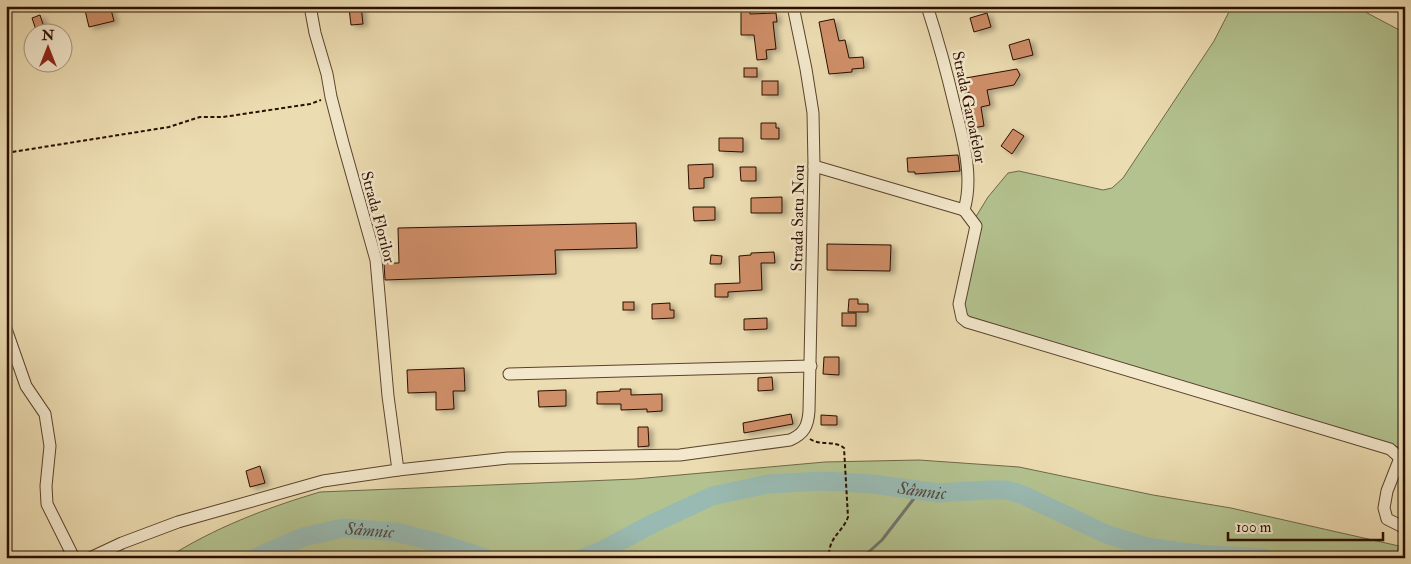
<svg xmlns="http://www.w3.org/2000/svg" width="1411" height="564" font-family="'IM FELL Double Pica',serif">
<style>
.green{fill:#b3c28f;stroke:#6f6848}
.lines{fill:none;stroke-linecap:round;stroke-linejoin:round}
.stream{stroke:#6d756b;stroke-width:3}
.river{stroke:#99bab2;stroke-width:19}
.building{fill:#ce8e67;stroke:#2b0e00;filter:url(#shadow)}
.minor-casing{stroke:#5b422c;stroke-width:13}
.path{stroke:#2b0e00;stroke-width:2;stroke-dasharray:4 2.5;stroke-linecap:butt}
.minor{stroke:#f3e8cc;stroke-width:11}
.labels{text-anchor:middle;stroke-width:5;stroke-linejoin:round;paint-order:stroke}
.street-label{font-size:16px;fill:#2b0e00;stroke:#f3e8cc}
.water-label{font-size:18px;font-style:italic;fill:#524a3e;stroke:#f3e8cc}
</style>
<defs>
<filter id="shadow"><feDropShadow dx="4.5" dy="2.5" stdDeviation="2.5" flood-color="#0004"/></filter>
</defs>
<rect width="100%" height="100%" fill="#ecdcb1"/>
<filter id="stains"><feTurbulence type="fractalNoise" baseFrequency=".004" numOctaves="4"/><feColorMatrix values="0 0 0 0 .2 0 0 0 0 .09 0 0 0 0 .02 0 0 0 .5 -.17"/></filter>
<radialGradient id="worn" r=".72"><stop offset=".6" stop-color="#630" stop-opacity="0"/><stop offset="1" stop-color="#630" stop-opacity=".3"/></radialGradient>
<g class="green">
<polygon points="1232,6 1354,6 1405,33 1405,449 964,315 958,282 972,223 988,197 1008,173 1019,171 1103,190 1112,188 1123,178 1214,41"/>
<path d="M919 460 1019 467 1153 495 1231 508 1399 546 1396 558H167C214 528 266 508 320 492L635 479 825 462Z"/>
</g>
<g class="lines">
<polyline class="stream" points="862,558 882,540 919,492"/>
<g class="river">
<path id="s1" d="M255 558 303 537 343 528 396 532 439 543 485 558"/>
<path id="s2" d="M583 558 603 550 652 524 712 496 768 484 824 481 872 484 939 493 988 490H1007L1023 495 1106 534 1147 547 1198 554 1264 558"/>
</g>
</g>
<g class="building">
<polygon points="84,6 110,6 114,21 89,27"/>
<polygon points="361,6 363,24 351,25 349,8"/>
<polygon points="741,6 749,6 750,14 776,13 777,22 773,22 776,49 766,50 767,59 757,60 754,35 741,35"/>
<polygon points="987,13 991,27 974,32 970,18"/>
<polygon points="40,15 44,27 36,30 32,18"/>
<polygon points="834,19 839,41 845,40 849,58 863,57 864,68 852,69 852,72 829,74 819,22"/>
<polygon points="1029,39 1033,55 1013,60 1009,45"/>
<rect x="744" y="68" width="13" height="9"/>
<polygon points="1017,69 1020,75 1014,85 987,90 990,105 981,107 984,126 968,129 965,117 973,115 969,92 963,93 960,79"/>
<rect x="762" y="81" width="16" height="14"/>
<polygon points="761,123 776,123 776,128 779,128 779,139 761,139"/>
<polygon points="1013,129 1024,136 1012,154 1001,146"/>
<polygon points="719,138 743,138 743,152 719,151"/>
<polygon points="958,155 960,171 915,174 915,172 908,172 907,158"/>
<polygon points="713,164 713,177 704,178 704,188 689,189 688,165"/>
<polygon points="740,167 756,167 756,181 741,181"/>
<polygon points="782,197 782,213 751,213 751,198"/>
<polygon points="693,207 715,207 715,220 694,221"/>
<polygon points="636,223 637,248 555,250 556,274 385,280 384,263 399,263 398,228"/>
<polygon points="827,244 891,245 890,271 827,270"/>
<polygon points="774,252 775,263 761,263 762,290 728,292 728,297 715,297 715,284 740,283 739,256 751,255 751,253"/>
<polygon points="711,255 722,256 721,264 710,264"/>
<polygon points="849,299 858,299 858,304 868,304 868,312 848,312"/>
<rect x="623" y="302" width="11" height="8"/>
<polygon points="670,303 670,310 674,310 674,318 652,319 652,304"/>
<rect x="842" y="313" width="14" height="13"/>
<polygon points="767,318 767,329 744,330 744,319"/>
<polygon points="824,357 839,357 839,375 823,374"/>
<polygon points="464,368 465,391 453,391 454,409 436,410 436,392 408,393 407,370"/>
<polygon points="772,377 773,390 758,391 758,378"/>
<polygon points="620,389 631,389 631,395 662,394 662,411 647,412 647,409 621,410 621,404 597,404 597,392 620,391"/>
<polygon points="566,390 566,406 539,407 538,391"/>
<polygon points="791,414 793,424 744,433 743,423"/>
<polygon points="821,415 837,416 837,425 821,425"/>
<polygon points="638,427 648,427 649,446 638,447"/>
<polygon points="260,466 265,483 250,487 246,471"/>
</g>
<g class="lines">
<g class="minor-casing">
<g id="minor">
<polyline points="310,6 315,33 327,74 331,97 343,143 376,260 388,396 398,470"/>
<path d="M927 6C938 40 947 73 955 107 963 140 974 176 964 210"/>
<polyline points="814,166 964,210"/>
<polyline points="964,210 976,226 959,304 962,318 967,322 1390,449 1400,458 1405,460"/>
<polyline points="6,329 26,386 45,414 50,446 46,486 47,504 74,558"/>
<polyline points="509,374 811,366"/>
<polyline points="1400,458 1387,491 1384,508 1387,519 1405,528"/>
<path d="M90 558 122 543 178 522 323 481 398 470 508 458 680 455 790 440C804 434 808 426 809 411L814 166 813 113 806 69 793 6"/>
</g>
</g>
<g class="path">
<polyline points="6,153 169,127 200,117 223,117 310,104 321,100"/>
<path d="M810 439C820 446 835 440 844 448L848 517C842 533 828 537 829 558"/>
</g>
<use href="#minor" class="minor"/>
</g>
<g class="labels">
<g class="street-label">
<text transform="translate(970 107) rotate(78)" y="6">Strada Garoafelor</text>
<text transform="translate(379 217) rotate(75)" y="6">Strada Florilor</text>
<text transform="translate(797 218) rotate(-89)" y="6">Strada Satu Nou</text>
</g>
<g class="water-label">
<text dy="6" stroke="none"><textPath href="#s2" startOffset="355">Sâmnic</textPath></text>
<text dy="6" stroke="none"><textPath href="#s1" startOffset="120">Sâmnic</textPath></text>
</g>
</g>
<rect width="1411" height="564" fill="none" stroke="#ecdcb1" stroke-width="25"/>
<rect x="8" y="8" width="1396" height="549" fill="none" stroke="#2b0e00" stroke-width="2.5"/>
<rect x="12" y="12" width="1386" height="539" fill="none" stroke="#2b0e00"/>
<g transform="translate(48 48)"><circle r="24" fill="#f3e8cc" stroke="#a3917a"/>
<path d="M0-4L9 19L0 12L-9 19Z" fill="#8f2418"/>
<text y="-8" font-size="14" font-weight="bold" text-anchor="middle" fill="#2b0e00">N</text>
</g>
<path d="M1228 532v8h155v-8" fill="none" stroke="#2b0e00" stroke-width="2.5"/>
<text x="1236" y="532" font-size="15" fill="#2b0e00" stroke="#f3e8cc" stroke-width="4" paint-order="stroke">100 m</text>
<rect width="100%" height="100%" filter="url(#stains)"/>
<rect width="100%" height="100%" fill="url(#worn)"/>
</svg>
